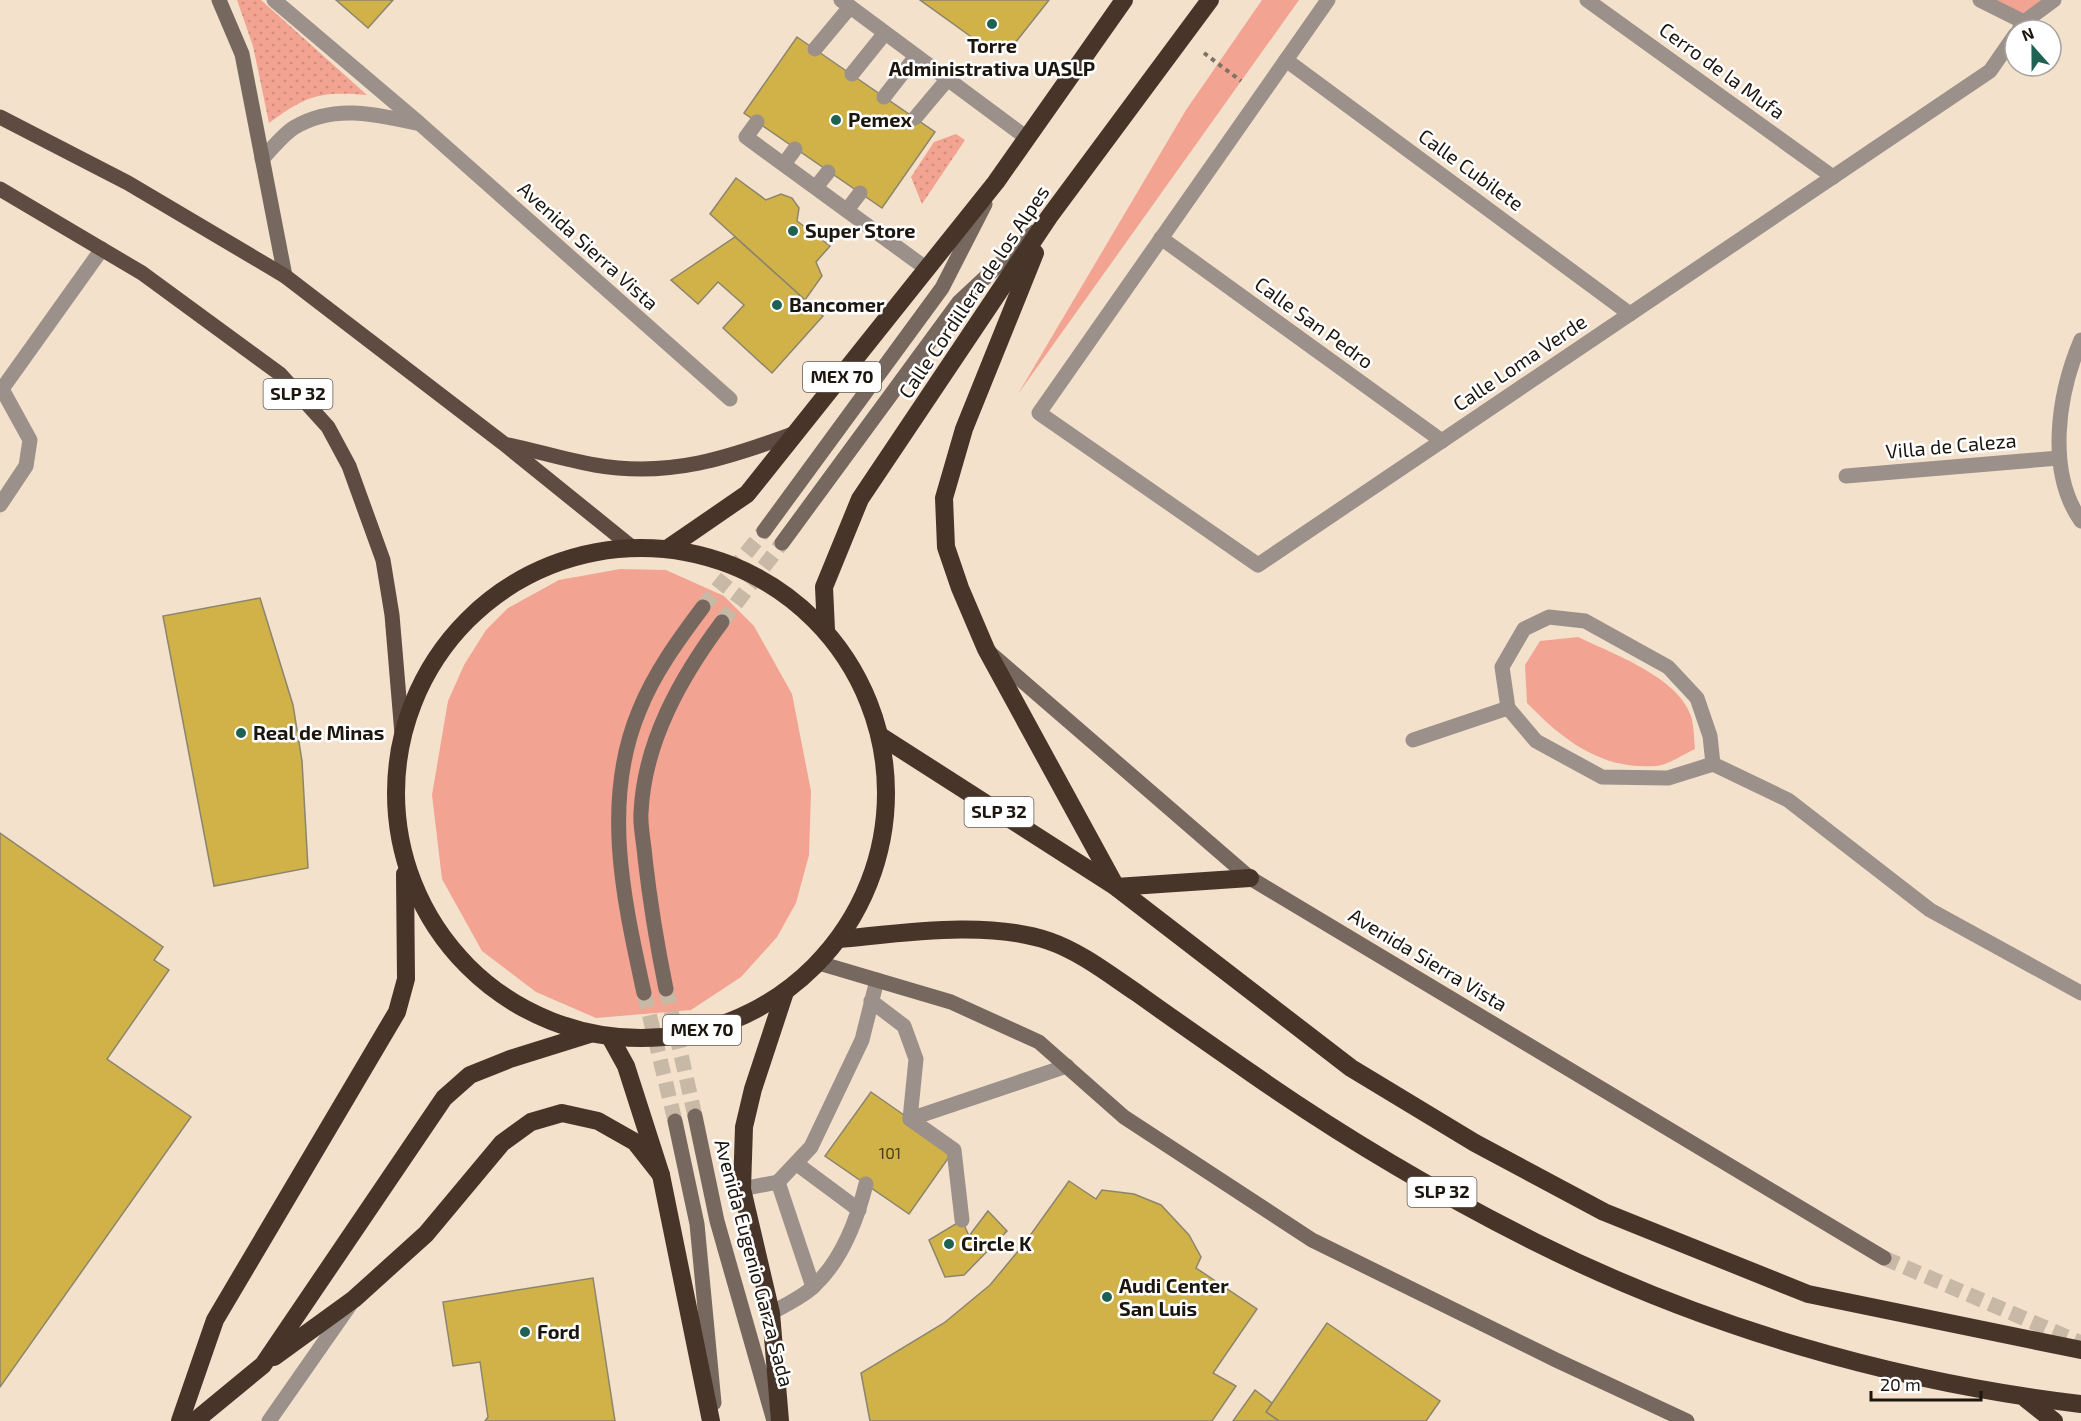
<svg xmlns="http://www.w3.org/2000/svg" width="2081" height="1421" font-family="'Exo 2',sans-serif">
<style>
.green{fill:#f3a392}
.garden{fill:url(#garden-dots)}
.building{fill:#d0b248;stroke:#8c856e;stroke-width:1.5}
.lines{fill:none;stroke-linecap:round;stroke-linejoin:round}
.secondary-tunnel{stroke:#c8b8a6;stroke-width:15;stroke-dasharray:15 8;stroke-linecap:butt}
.path{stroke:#7e7265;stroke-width:4;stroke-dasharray:4.5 4.5;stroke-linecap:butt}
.lane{stroke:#9b908a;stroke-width:15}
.street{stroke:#9b908a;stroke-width:15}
.secondary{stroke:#77685f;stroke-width:15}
.primary{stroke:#5e4c42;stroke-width:15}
.highway{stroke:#483529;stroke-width:18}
.poi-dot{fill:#1f6253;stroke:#fff;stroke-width:2}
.labels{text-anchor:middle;stroke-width:5;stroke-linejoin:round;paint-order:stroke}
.number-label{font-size:16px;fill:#493d1d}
.shield{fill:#fff;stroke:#605c57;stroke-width:1.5}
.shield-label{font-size:18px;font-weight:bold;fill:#1c160f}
.poi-label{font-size:20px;font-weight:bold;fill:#1c160f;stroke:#fff;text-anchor:start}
.street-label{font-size:20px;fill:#1c160f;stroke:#fff}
</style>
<defs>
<pattern id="garden-dots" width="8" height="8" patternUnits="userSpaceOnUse" patternTransform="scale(1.5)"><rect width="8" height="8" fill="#f3a392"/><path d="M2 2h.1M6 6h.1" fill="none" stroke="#d08c7d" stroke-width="1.8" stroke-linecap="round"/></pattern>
</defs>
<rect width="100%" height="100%" fill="#f3e1cc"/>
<g class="green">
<polygon points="1262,0 1299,0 1018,394 1186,110"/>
<polygon points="1980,0 2054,0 2024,22"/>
<polygon points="620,569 666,570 724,596 754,626 792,694 811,791 809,855 796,903 777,937 741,977 691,1010 596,1018 536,992 482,951 442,879 432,795 448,701 464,665 486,630 508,608 559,580"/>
<path d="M1578 637C1613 654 1678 677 1691 716 1694 726 1694 739 1695 749 1684 754 1668 765 1656 766 1601 770 1563 740 1527 703L1525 665 1540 641Z"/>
</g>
<g class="garden">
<path d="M237 0H261L367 95C320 91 307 95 269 123L253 46Z"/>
<polygon points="956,134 965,140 922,204 911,177 934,142"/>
</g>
<g class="building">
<polygon points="336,0 393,0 368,28"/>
<polygon points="920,0 1049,0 1011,48 991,51"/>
<polygon points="797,37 935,132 882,208 744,113"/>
<polygon points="736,178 766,200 781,194 792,198 799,208 797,221 830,246 816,262 822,276 805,300 710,214"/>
<polygon points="735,237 823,316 772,373 723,328 744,305 718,282 698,304 671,280"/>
<polygon points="260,598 293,705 302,761 308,868 214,886 163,616"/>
<polygon points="0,833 163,947 154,960 169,970 107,1059 191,1117 0,1387"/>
<polygon points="871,1092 954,1150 909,1214 825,1156"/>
<polygon points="1069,1181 1096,1199 1102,1190 1134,1194 1161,1205 1189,1235 1201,1257 1196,1268 1257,1309 1213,1373 1236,1386 1212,1421 870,1421 861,1373 944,1323 990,1285 1024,1244"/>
<polygon points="988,1211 1007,1231 964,1275 945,1277 929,1240 962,1220 969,1236"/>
<polygon points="593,1278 615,1421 485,1421 488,1417 480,1362 453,1366 443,1302"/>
<polygon points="1327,1323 1440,1401 1426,1421 1279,1421 1266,1412"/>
<polygon points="1255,1390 1272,1403 1266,1412 1279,1421 1233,1421"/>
</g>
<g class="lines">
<g class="secondary-tunnel">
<polyline points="703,607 764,531"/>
<polyline points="722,622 782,543"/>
<polyline points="666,989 695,1116"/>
<polyline points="644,993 675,1121"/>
<polyline points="1884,1258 2081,1343"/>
</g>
<polyline class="path" points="1204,53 1241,81"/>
<g class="lane">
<polyline points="815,49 850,7"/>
<polyline points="852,74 885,33"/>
<polyline points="884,97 916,56"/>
<polyline points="915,118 947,80"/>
<polyline points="757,122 746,137 927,269"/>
<polyline points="784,164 795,149"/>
<polyline points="816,187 828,172"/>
<polyline points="847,210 860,193"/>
<polyline points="0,505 26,466 30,440 2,389 102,249"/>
<polyline points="871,1001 904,1026 916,1059 910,1119"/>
<polyline points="797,1164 859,1210"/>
<polyline points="778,1182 813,1287"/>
<polyline points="742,1189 778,1182 811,1147 862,1040 877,980"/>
<polyline points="962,1220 954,1150 910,1119 1067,1066"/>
<path d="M771 1313C785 1305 803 1297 814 1286 842 1260 857 1220 866 1184"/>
</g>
<g class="street">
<polyline points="274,0 419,123 730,399"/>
<polyline points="841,0 1027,138"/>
<polyline points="1328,0 1039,413 1258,565 1990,71 2015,35"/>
<polyline points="1587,0 1833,177"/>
<polyline points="1980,0 2024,22"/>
<polyline points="2019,30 2024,22 2054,0"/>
<polyline points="1286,60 1630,314"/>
<path d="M262 159C272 149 283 134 295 127 334 104 375 114 416 123"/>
<polyline points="1161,238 1442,441"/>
<path d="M2081 340C2058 394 2046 471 2081 521"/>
<polyline points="1846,476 2059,458"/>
<polyline points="1413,740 1508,708"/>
<polyline points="1713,764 1710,736 1697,698 1668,667 1585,621 1549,617 1524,629 1502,667 1508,708 1536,741 1602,777 1668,778 1713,764 1788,800 1930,910 2081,993"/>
<polyline points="269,1421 350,1305"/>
</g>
<g class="secondary">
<polyline points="219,0 242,54 285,276"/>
<polyline points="764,531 942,288 985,204"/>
<polyline points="782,543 959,302 1034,232"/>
<polyline points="990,653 1250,878 1884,1258"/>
<polyline points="819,963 951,1002 1039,1042 1124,1117 1312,1240 1556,1360 1687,1421"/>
<path d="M666 989C657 945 650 902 645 858 644 843 640 827 641 813 644 742 681 677 722 622"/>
<path d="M644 993C624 901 601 802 639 711 654 673 679 639 703 607"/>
<polyline points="695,1116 717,1221 774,1421"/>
<polyline points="675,1121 697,1224 714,1403"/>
</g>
<g class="primary">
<polyline points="0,117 128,183 285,276 503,443 633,548"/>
<polyline points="0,189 142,273 280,374 328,427 349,466 383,560 392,615 402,734"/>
<path d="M509 445C537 451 566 460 595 465 669 478 729 458 798 432"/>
</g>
<g class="highway">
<polyline points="1035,253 964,429 944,498 946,547 960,588 986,649 1115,885"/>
<circle cx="641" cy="793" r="245"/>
<polyline points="667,549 747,494 996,182 1124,0"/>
<polyline points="826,630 824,587 860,499 1049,217 1210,0"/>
<polyline points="882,737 1116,887 1351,1068 1475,1143 1604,1212 1808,1294 2081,1350"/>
<polyline points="1116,887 1250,878"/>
<path d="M839 939C904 933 987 920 1049 941 1081 952 1110 975 1137 993 1176 1021 1215 1048 1254 1075 1343 1137 1438 1193 1535 1242 1705 1327 1893 1382 2081 1404"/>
<polyline points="610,1037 626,1066 661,1175 711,1421"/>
<polyline points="274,1357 354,1299 426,1234 502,1143 531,1122 562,1113 598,1121 635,1142 661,1175"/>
<polyline points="2026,1399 2054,1421"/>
<polyline points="180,1421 215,1320 397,1012 406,979 405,874"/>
<polyline points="195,1421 263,1365 444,1098 470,1075 510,1059 590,1034"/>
<polyline points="780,1421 771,1313 742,1189 744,1127 753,1089 785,992"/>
</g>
</g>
<g class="poi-dot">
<circle cx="992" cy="24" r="6"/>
<circle cx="836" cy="120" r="6"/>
<circle cx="793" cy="231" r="6"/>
<circle cx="777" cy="305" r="6"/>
<circle cx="241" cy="733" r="6"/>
<circle cx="949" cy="1244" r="6"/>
<circle cx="1107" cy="1297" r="6"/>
<circle cx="525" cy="1332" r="6"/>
</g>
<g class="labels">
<g class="number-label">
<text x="890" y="1159">101</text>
</g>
<g class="shield">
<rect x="803" y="362" width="78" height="30" rx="4.5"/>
<rect x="263.5" y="379" width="69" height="30" rx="4.5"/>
<rect x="964.5" y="797" width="69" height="30" rx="4.5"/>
<rect x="663" y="1015" width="78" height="30" rx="4.5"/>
<rect x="1407.5" y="1177" width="69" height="30" rx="4.5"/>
</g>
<g class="shield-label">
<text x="842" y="383">MEX 70</text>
<text x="298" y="400">SLP 32</text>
<text x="999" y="818">SLP 32</text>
<text x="702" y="1036">MEX 70</text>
<text x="1442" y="1198">SLP 32</text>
</g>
<g class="poi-label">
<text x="992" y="53" text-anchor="middle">Torre<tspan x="992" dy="23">Administrativa UASLP</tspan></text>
<text x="848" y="127">Pemex</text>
<text x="805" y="238">Super Store</text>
<text x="789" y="312">Bancomer</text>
<text x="253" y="740">Real de Minas</text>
<text x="961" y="1251">Circle K</text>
<text x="1119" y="1293">Audi Center<tspan x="1119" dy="23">San Luis</tspan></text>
<text x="537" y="1339">Ford</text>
</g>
<g class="street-label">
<text transform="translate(1722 71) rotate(36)" y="7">Cerro de la Mufa</text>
<text transform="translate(1471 170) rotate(36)" y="7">Calle Cubilete</text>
<text transform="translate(588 246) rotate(42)" y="7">Avenida Sierra Vista</text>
<text transform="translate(974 292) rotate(-56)" y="7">Calle Cordillera de los Alpes</text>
<text transform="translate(1314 323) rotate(36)" y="7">Calle San Pedro</text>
<text transform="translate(1520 363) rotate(-34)" y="7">Calle Loma Verde</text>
<text transform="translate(1951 446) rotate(-5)" y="7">Villa de Caleza</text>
<text transform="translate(1428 960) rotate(31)" y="7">Avenida Sierra Vista</text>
<text transform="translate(754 1263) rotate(75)" y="7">Avenida Eugenio Garza Sada</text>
</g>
</g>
<g transform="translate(2033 48) rotate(339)"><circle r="28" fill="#ffffff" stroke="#a4a29f" stroke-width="1.5"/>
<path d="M0-4.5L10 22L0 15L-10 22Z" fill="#1f6253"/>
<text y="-9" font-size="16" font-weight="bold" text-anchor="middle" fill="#1c160f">N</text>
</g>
<path d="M1871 1391v9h110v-9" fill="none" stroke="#1c160f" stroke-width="3"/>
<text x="1880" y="1391" font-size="18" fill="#1c160f" stroke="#ffffff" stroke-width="4.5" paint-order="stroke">20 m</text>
</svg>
